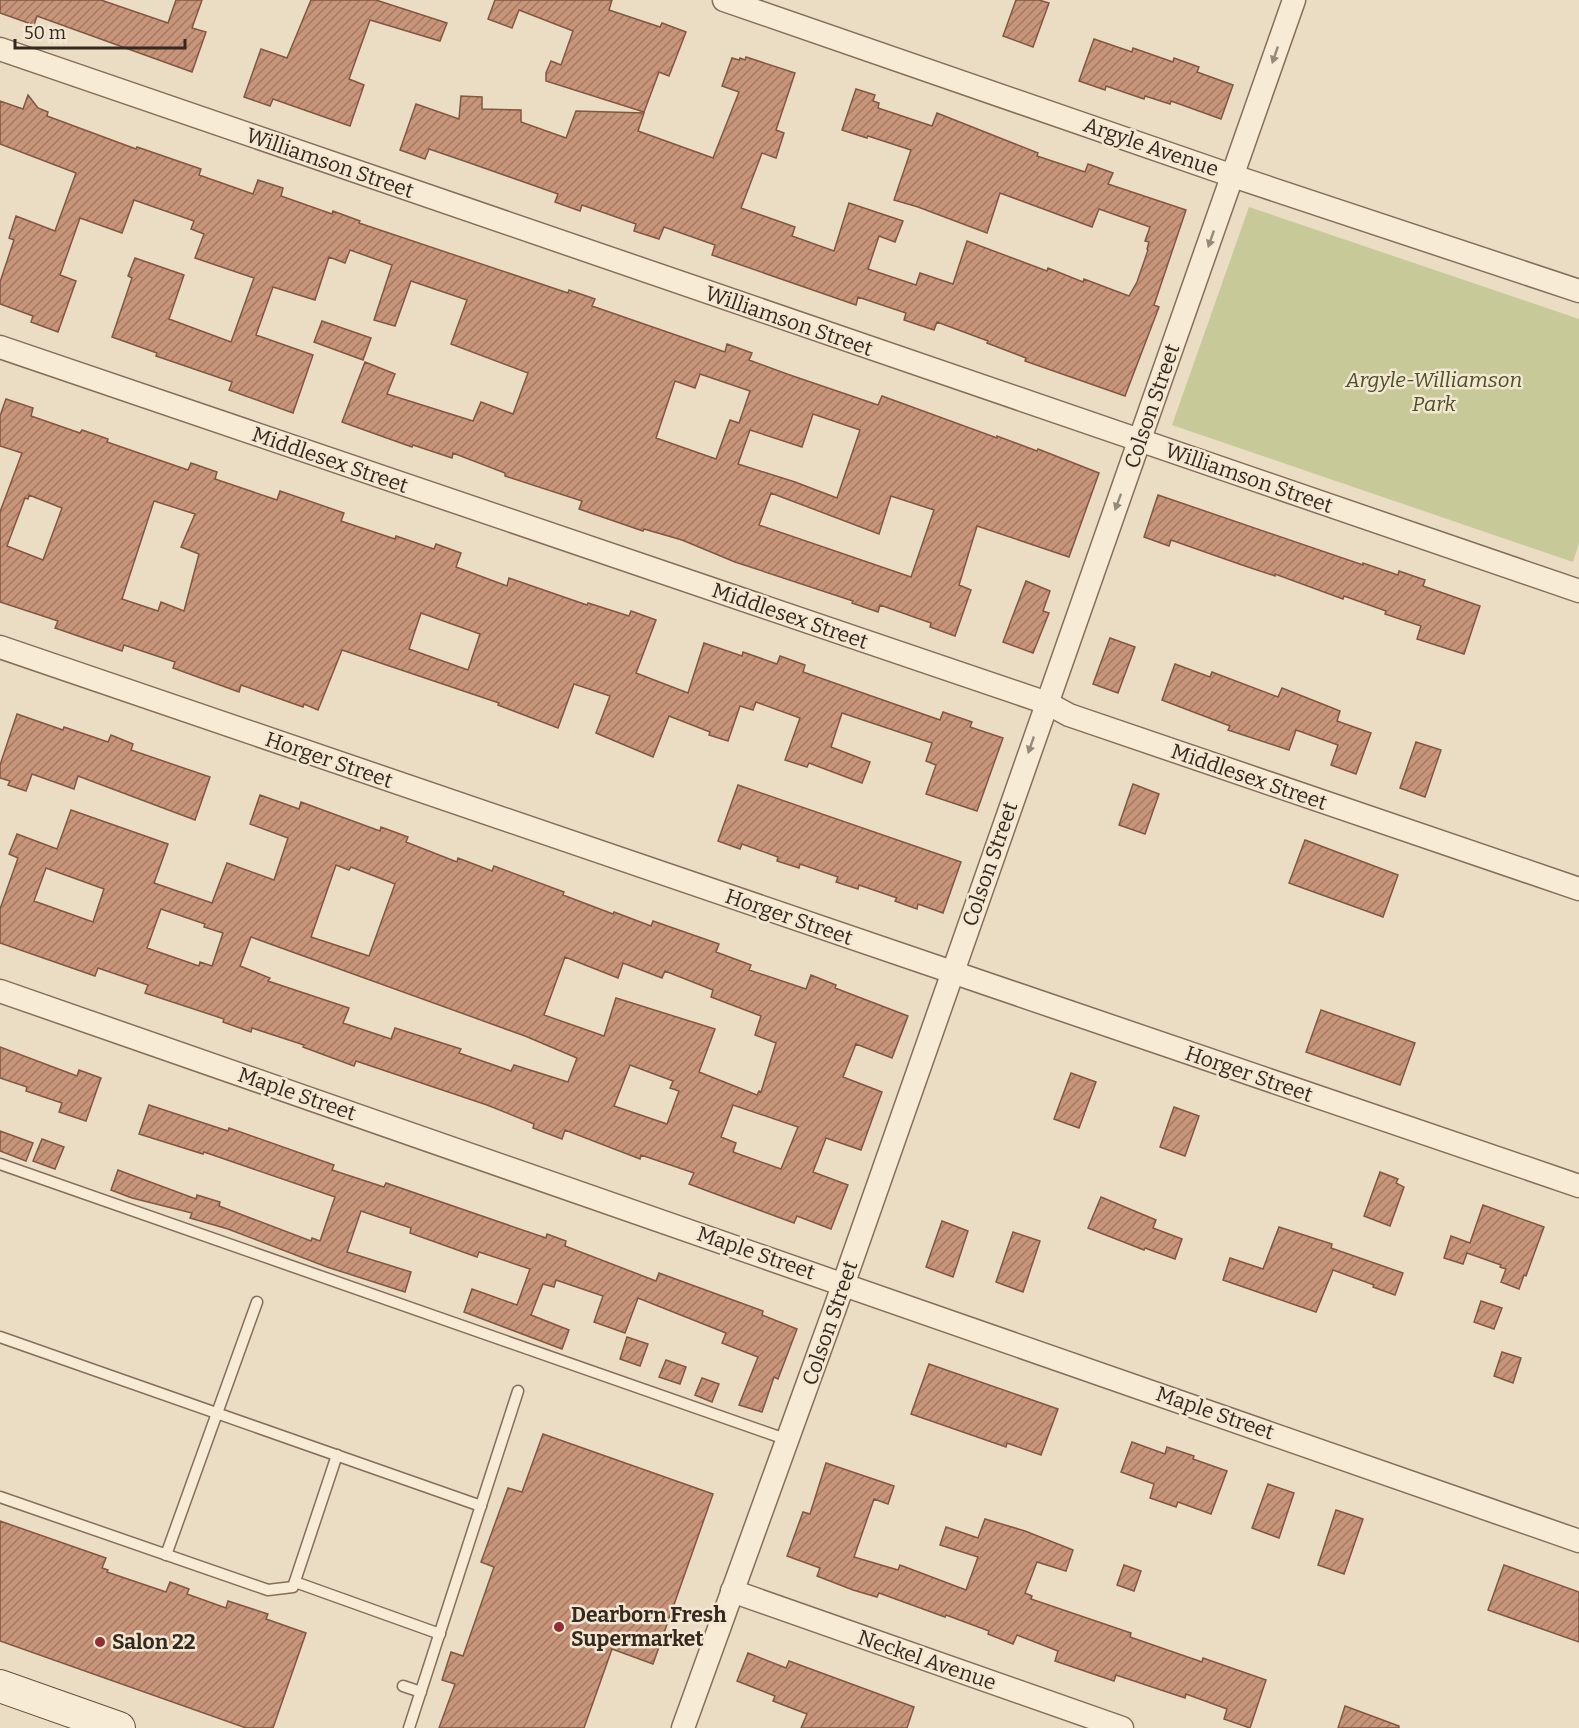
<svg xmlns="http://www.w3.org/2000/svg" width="1579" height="1728" font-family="Bitter,serif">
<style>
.park{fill:#c7c998}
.building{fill:url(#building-hatch);stroke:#825742;stroke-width:1.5;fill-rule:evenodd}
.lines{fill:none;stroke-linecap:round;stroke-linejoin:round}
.service-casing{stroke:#856e5b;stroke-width:13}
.minor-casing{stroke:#856e5b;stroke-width:25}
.secondary-casing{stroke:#664f3e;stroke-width:34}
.service{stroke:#f7ebd6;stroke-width:10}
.minor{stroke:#f7ebd6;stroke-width:22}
.secondary{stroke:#f7ebd6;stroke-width:32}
.oneway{fill:#968a7a}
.poi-dot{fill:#902e36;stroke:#f3e7d2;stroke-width:2}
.labels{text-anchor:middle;stroke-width:5;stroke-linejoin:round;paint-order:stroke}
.street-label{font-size:21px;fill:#35281e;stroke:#f3e7d2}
.park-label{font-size:21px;font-style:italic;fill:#495126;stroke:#f3e7d2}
.poi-label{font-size:21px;font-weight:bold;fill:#35281e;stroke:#f3e7d2;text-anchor:start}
</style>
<defs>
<pattern id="building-hatch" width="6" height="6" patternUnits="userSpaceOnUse" patternTransform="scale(1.5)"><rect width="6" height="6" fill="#c8957b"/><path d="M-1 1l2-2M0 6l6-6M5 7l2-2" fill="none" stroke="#a37a64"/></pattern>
</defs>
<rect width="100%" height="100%" fill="#ebddc3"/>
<polygon class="park" points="1249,207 1579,319 1579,543 1573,562 1172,425"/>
<g class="building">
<polygon points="0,0 101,0 168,23 176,0 202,0 192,28 206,32 192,72 37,16 34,25 0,13"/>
<polygon points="311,0 376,0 447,23 440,41 370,20 349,79 364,85 350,126 273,99 270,106 244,97 261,49 287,58"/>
<polygon points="495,0 612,0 609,10 660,27 662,23 686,32 669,76 659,72 644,112 546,81 546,73 551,61 561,65 573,31 519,10 512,28 488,19"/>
<polygon points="1016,0 1039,0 1049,3 1033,47 1003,36"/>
<polygon points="1094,39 1132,52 1133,48 1173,62 1174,58 1199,67 1197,72 1233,85 1221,119 1171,101 1170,104 1145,96 1144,99 1106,86 1105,90 1079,81"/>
<polygon points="746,57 795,73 776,130 784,133 776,158 762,153 741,208 795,227 792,236 834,251 849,203 903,221 895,242 879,236 868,269 916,285 920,273 953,284 967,241 1047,271 1048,268 1083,282 1084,279 1129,296 1137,282 1148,250 1147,249 1149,242 1145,241 1150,227 1099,209 1092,227 1000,193 987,233 918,207 894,200 911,150 868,136 867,138 842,130 856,89 875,95 873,101 879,103 878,108 932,126 937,113 1038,153 1037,156 1085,172 1088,164 1113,173 1108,184 1186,210 1154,305 1159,307 1125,396 1025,361 1026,358 987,343 988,341 937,322 934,330 904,320 906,313 858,297 856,305 712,255 715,245 664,227 659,239 634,231 636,224 582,205 580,211 555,202 558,194 467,162 429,149 425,159 400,150 416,104 459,119 461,96 482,97 482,109 521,110 521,122 566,138 576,111 644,113 638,131 713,158 739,92 722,86 732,58 739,60 740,58 745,60"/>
<path d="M28 95 38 108 48 112 47 116 136 149 137 147 201 169 199 175 253 194 258 180 283 188 281 196 332 214 333 211 360 221 359 223 568 293 569 290 595 299 592 306 644 324 725 352 727 344 752 353 749 360 787 374 878 405 882 396 997 438V436L1037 451 1038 449 1099 473 1069 557 977 526 959 585 971 590 955 636 930 627 931 623 880 605 878 612 852 603 853 601 735 562 682 540 644 529 643 531 579 509 582 501 505 476V473L453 453 452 458 413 445 412 447 342 422 365 362 395 374 387 394 473 421 481 402 513 414 528 373 451 344 467 300 411 281 395 326 374 320 392 265 350 250 345 263 329 257 315 300 273 287 256 335 313 355 293 413 229 390 232 382 156 356 157 353 112 337 132 278 128 276 135 258 184 275 169 319 231 342 254 278 195 258 204 234 191 229 194 221 134 200 122 233 80 218 60 275 76 281 58 332 31 322 33 316 0 304V282L14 240 9 238 16 216 55 231 76 173 0 144V101L23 109ZM700 374 750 391 739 423 730 420 716 459 656 438 675 381 695 388ZM813 414 860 430 837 498 795 482 738 464 750 430 802 447ZM771 493 879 534 891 496 934 510 911 577 759 525Z"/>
<polygon points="322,321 371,338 363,360 314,342"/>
<path d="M6 399 33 408 31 416 80 433 82 430 108 439 107 442 188 470 191 463 217 472 215 479 277 500 280 491 344 513 341 521 395 539 396 536 434 549 436 544 461 553 456 567 507 586 509 578 587 605 588 603 629 616 631 611 656 620 636 673 688 693 704 643 742 656 743 652 777 664 780 656 805 665 803 672 940 720 943 712 972 722 970 727 1003 738 977 811 926 794 936 765 926 761 932 743 842 713 831 747 870 762 862 783 809 763 807 767 785 760 800 718 756 702 753 710 740 706 728 741 709 735 710 732 669 716 653 757 596 733 610 696 574 684 558 728 498 705 499 703 342 650 318 710 304 704 303 707 241 685 239 692 173 668 175 662 124 645 122 651 55 628 58 621 0 602V512L22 453 0 446V416ZM29 495 62 508 43 560 7 546 25 498 28 499ZM154 501 195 514 181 547 199 554 184 611 161 602 158 611 122 599ZM421 613 480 634 468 670 409 649Z"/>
<polygon points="1158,495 1363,565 1363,563 1398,575 1399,571 1425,580 1423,586 1480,606 1464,654 1417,639 1421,626 1385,614 1386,611 1344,596 1343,599 1275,574 1275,576 1242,565 1171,540 1169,546 1144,537"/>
<polygon points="1026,581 1050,591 1043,611 1049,613 1033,653 1003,642"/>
<polygon points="1110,638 1135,647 1118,693 1093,684"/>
<polygon points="1175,664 1210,677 1212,672 1278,697 1282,688 1340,711 1337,721 1371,733 1356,774 1331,765 1338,745 1296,730 1289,750 1228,730 1230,726 1162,700"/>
<polygon points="17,714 63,730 64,727 108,742 111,735 133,744 131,750 210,777 195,820 78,776 74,789 32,774 26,791 8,785 10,781 0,778 0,765"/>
<polygon points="1416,742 1441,750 1425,797 1400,788"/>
<polygon points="1133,784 1159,794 1145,834 1119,825"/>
<polygon points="738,785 961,862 943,913 918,904 917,909 895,901 897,898 859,885 858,889 836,882 838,877 800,864 799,868 777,861 778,857 742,844 740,849 718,841"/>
<path d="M260 795 299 809 301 802 380 831 381 827 408 837 406 842 457 862 458 858 492 871 494 866 564 892 563 895 613 914 614 912 651 926 653 921 719 944 716 952 751 965 749 970 806 989 811 975 836 985 835 988 908 1016 892 1058 856 1044 843 1077 882 1092 861 1150 826 1138 813 1172 848 1185 831 1229 797 1216 794 1223 689 1184 694 1173 641 1155 640 1159 565 1130 562 1139 533 1128 534 1124 487 1105 356 1061 354 1066 303 1047 304 1045 252 1028 251 1032 223 1022 224 1019 145 993 148 985 98 968 95 976 0 943V909L18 858 9 854 17 834 57 849 71 810 168 844 154 883 212 903 227 863 274 880 288 838 250 824ZM336 865 349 870 351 867 395 884 369 956 311 937ZM46 868 104 889 93 922 34 901ZM161 909 205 924 204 927 223 933 212 966 200 962 199 966 147 948ZM251 937 525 1036 577 1058 568 1082 514 1065 511 1071 459 1053 461 1049 395 1028 391 1039 343 1023 349 1008 268 981 270 978 240 966ZM565 957 618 978 623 963 662 978 665 971 713 990 711 997 761 1016 755 1035 776 1043 761 1092 759 1091 757 1095 699 1072 715 1029 616 998 604 1036 544 1015ZM630 1065 673 1081 670 1088 679 1091 667 1124 614 1106ZM733 1105 798 1127 781 1169 733 1152 736 1143 721 1137Z"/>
<polygon points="1305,840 1398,875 1383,917 1289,883"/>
<polygon points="1321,1010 1415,1043 1400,1085 1306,1052"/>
<polygon points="0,1047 77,1076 79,1070 101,1078 86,1121 59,1112 62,1103 26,1091 27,1087 0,1078"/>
<polygon points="1071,1073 1096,1082 1079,1128 1054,1119"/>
<polygon points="149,1105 228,1131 229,1128 334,1165 332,1170 384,1187 386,1183 546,1238 547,1234 566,1241 565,1246 656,1281 659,1273 763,1311 762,1315 797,1329 778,1379 774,1377 762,1412 739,1405 758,1357 722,1343 726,1333 638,1298 625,1333 594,1322 603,1296 556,1280 554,1287 543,1284 531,1315 569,1330 562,1349 464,1312 472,1289 517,1305 530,1269 479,1252 477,1257 410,1233 411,1228 361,1211 347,1252 411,1272 405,1292 327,1267 228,1229 190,1218 192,1213 132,1198 111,1190 118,1170 196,1199 197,1195 220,1202 219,1206 311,1241 312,1238 320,1241 335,1197 204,1152 203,1154 139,1134"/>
<polygon points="1174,1107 1199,1116 1185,1156 1160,1147"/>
<polygon points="0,1131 33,1143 26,1161 0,1151"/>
<polygon points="42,1139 64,1147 55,1169 33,1161"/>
<polygon points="1380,1172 1398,1179 1396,1183 1404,1187 1390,1226 1364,1216"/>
<polygon points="1101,1197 1156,1220 1153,1228 1182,1239 1175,1259 1145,1248 1144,1250 1088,1228"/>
<polygon points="1483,1205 1544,1227 1526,1276 1524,1275 1519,1289 1501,1282 1506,1269 1500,1267 1501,1265 1467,1253 1463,1264 1444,1258 1451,1236 1470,1243"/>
<polygon points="942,1221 968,1231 953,1277 926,1267"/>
<polygon points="1279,1227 1332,1244 1331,1248 1403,1273 1395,1295 1373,1287 1374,1285 1333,1270 1316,1312 1223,1280 1230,1258 1263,1269"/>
<polygon points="1013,1232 1040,1241 1023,1292 996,1282"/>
<polygon points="1481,1301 1502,1308 1494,1329 1474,1322"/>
<polygon points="627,1337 648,1344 640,1366 620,1359"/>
<polygon points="1502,1352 1521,1358 1513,1383 1494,1376"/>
<polygon points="666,1360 686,1367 680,1384 659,1377"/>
<polygon points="929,1364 1058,1409 1041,1455 1007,1443 1006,1447 911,1414"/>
<polygon points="702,1378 719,1384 712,1402 695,1395"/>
<polygon points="543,1434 713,1494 653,1664 612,1649 584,1728 439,1728 455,1684 442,1680 451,1652 463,1656 494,1567 481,1562 508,1488 522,1492"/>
<polygon points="1132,1442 1165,1454 1167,1447 1194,1456 1193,1459 1227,1471 1211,1514 1178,1502 1176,1507 1150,1498 1154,1484 1121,1472"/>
<polygon points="826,1463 894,1486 888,1504 874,1499 854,1557 898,1570 900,1565 966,1590 978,1557 940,1545 946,1527 978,1538 985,1519 1025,1531 1073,1550 1066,1571 1037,1562 1025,1593 1032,1596 1031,1599 1131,1633 1130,1637 1202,1662 1203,1658 1266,1680 1250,1728 1224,1719 1227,1709 1186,1694 1185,1698 1116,1675 1114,1681 1055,1661 1058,1651 1017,1635 1013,1644 988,1634 989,1631 946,1615 945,1617 879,1593 877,1597 853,1590 817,1576 820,1568 787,1556 803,1512 810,1514"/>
<polygon points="1268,1484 1294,1493 1279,1538 1252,1528"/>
<polygon points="1336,1510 1363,1519 1344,1574 1318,1565"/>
<polygon points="0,1521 106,1558 102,1568 108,1570 107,1572 166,1592 170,1582 189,1589 187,1594 226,1608 228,1601 268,1614 266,1619 306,1633 273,1728 246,1728 0,1641"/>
<polygon points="1124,1565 1141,1571 1134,1591 1117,1585"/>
<polygon points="1504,1565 1579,1592 1579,1642 1488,1610"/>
<polygon points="748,1653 786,1668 789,1661 914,1707 907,1728 801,1728 807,1714 773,1701 775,1696 737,1681"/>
<polygon points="1345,1706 1399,1726 1399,1728 1338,1728"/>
</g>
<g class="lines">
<g class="service-casing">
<g id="service">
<polyline points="0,1164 788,1440"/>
<polyline points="0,1337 481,1506"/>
<polyline points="0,1497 268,1590 293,1587 337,1455"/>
<polyline points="166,1555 257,1302"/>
<polyline points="295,1582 440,1634"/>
<polyline points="403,1686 421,1692"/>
<polyline points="409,1728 518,1391"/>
</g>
</g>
<g class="minor-casing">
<g id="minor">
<polyline points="724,0 1233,176 1579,291"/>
<polyline points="0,49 1579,591"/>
<polyline points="0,347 1047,703 1069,715 1579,889"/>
<polyline points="0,647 1579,1186"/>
<polyline points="0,991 1579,1541"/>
<polyline points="732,1591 1122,1728"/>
<polyline points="683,1728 835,1308 1294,0"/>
</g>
</g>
<g class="secondary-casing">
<polyline id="secondary" points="0,1686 119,1728"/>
</g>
<use href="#service" class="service"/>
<use href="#minor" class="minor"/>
<use href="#secondary" class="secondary"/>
</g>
<defs><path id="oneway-solid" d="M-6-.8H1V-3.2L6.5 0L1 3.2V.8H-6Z" transform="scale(1.5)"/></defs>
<g class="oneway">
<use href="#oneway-solid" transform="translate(1275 55) rotate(109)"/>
<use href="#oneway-solid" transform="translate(1211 239) rotate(109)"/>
<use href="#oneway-solid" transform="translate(1118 502) rotate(110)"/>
<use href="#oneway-solid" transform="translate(1031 745) rotate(109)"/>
</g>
<g class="poi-dot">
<circle cx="559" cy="1627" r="6"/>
<circle cx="100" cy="1642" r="6"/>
</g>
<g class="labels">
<g class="street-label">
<text transform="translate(1151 147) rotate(19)" y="7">Argyle Avenue</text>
<text transform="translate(330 163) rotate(19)" y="7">Williamson Street</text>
<text transform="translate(789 321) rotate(19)" y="7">Williamson Street</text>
<text transform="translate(1152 406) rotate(-71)" y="7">Colson Street</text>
<text transform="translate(330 460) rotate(19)" y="7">Middlesex Street</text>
<text transform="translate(1249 478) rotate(19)" y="7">Williamson Street</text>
<text transform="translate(790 616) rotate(19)" y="7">Middlesex Street</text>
<text transform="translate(329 760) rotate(19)" y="7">Horger Street</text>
<text transform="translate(1249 777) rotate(19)" y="7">Middlesex Street</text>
<text transform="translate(990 864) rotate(-71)" y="7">Colson Street</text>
<text transform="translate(789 917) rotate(19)" y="7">Horger Street</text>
<text transform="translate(1249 1074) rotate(19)" y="7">Horger Street</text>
<text transform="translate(297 1094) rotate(19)" y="7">Maple Street</text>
<text transform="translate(756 1253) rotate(19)" y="7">Maple Street</text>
<text transform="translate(830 1323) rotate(-71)" y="7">Colson Street</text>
<text transform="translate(1215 1413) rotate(19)" y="7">Maple Street</text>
<text transform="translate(927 1660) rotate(19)" y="7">Neckel Avenue</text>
</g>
<g class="park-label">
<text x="1434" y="387">Argyle-Williamson<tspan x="1434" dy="24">Park</tspan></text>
</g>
<g class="poi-label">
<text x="571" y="1622">Dearborn Fresh<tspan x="571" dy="24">Supermarket</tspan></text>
<text x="112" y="1649">Salon 22</text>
</g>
</g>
<path d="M15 39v9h170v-9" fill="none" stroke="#35281e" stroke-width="3"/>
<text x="24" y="39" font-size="18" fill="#35281e" stroke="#f3e7d2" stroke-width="4.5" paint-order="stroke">50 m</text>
</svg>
